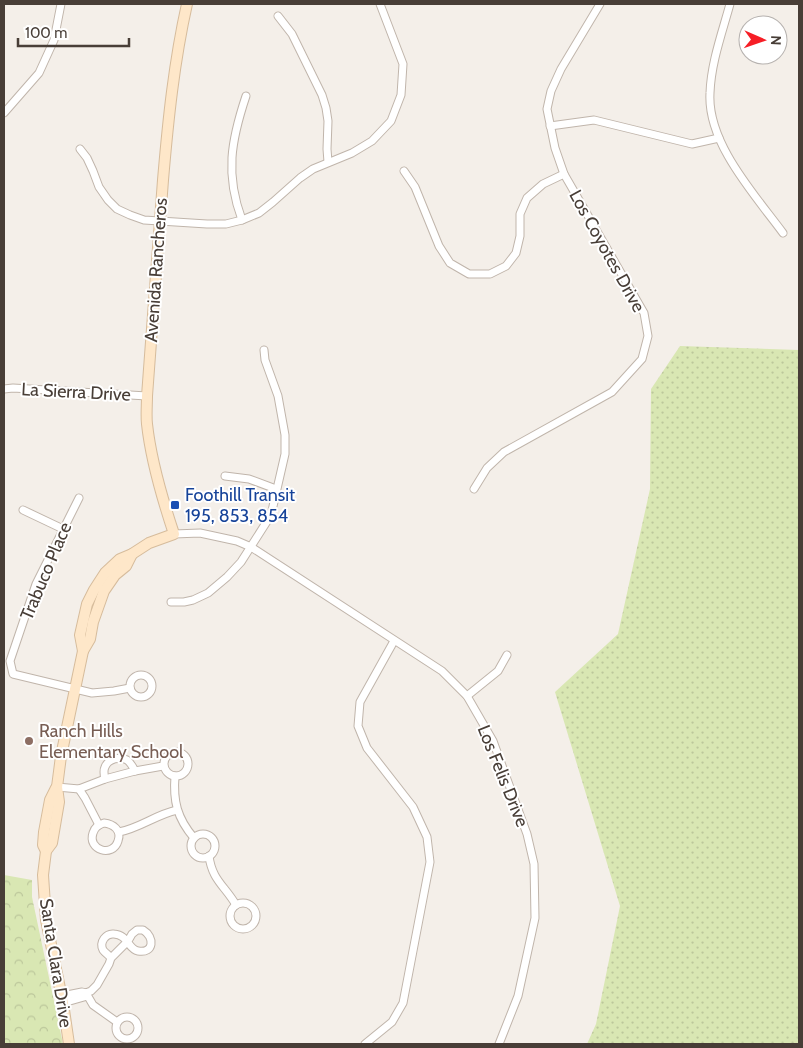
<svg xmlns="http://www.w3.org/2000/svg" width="803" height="1048" font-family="Cabin,sans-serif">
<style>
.grass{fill:url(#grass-dots)}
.park{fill:url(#park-crowns)}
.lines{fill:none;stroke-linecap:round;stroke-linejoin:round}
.minor-casing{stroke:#c0b5ab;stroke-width:9}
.secondary-casing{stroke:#d6bc9c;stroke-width:12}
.minor{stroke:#fff;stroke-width:7}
.secondary{stroke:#fee7c9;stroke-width:10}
.transit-dot{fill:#1a4fb4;stroke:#fff;stroke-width:2}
.education-dot{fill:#8d6e63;stroke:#fff;stroke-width:2}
.labels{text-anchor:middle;stroke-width:4;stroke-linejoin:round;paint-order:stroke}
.street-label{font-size:18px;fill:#483e37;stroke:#fff}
.transit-label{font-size:18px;fill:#164399;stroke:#fff;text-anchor:start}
.education-label{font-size:18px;fill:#785e54;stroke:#fff;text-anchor:start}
</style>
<defs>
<pattern id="grass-dots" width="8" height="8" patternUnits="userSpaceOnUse" patternTransform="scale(1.25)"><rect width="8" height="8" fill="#d9e7b3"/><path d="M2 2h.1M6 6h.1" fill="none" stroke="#bcc79b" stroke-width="1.8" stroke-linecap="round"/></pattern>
<pattern id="park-crowns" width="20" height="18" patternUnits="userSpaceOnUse" patternTransform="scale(1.25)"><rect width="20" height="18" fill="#d9e7b3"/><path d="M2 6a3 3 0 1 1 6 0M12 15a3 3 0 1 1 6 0" fill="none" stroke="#bcc79b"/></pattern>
</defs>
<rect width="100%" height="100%" fill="#f4efe9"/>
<polygon class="grass" points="680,346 799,350 799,1044 587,1044 596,1024 620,906 555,692 618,634 650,489 651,389"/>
<polygon class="park" points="4,875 32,880 32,897 63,1044 4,1044"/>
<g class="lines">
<g class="minor-casing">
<g id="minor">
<path d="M730 4C722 33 711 63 710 93 707 143 755 195 783 233"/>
<polyline points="278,16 292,34 322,95 326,108 328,121 327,149 328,162"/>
<polyline points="4,113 39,73 54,40 61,4"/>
<polyline points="550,126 594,120 692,144 719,138"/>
<polyline points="80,149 87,158 93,171 99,187 108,200 117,209 130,215 144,220 207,224 226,224 242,220 259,213 273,202 300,178 313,169 352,153 372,141 391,121 401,95 403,64 380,4"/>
<polyline points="404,171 415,187 439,246 450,263 469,274 490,274 506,266 516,253 520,236 520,214 527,198 543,184 564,174"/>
<path d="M242 220C225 174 231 141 246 96"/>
<polyline points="4,389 13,388 147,396"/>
<polyline points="225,476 249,479 276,489"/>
<polyline points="474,489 487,468 504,452 612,392 642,359 648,336 644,313 564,174 555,148 547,109 551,91 561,69 600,4"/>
<polyline points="79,498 36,584 10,661 13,674 92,693 114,691 130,688"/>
<polyline points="23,510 63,529"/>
<polyline points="174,534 200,533 237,541 251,547 442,671 467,696 493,741 527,834 534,864 535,918 518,996 499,1044"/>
<polyline points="171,602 184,602 193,600 208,593 227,577 241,562 271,515 285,454 285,435 278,396 265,360 264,350"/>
<circle cx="141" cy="686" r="11"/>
<polyline points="467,696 498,671 507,655"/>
<circle cx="176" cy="764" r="12"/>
<path d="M175 776C173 801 177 818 194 838"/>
<path d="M105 779C104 775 103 771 105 767 108 759 120 756 127 760 131 763 133 767 135 771"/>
<polyline points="57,787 79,789 105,779 135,771 163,766"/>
<polyline points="79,789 85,798 99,825"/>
<path d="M104 823C113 824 122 830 118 841 113 858 87 850 93 833 95 827 98 825 104 823Z"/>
<path d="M119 832C140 828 155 815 177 810"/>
<circle cx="203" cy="846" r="12"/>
<path d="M209 856C212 880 225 886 236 905"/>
<circle cx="243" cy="916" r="13"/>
<polyline points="86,993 93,1005 117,1022"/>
<polyline points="62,996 82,992 86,993"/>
<path d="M63 1003 84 997 86 993 91 991 97 985 109 964 111 958 128 941 132 934 137 930H143C155 937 154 954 138 951 128 949 128 935 114 934 106 933 99 942 103 950 105 953 109 955 111 958"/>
<circle cx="127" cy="1028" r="11"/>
<polyline points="365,1044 392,1022 403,1003 430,862 427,837 413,807 367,748 358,726 360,702 394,641"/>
</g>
</g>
<g class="secondary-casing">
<g id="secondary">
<path d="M83 651 80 635 87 604 94 590 105 573 120 559 132 554 149 543 174 534C162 498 151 461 147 424 146 415 147 405 147 396 152 324 157 252 163 180 168 121 174 62 187 4"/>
<polyline points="46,851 43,845 44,832 50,800 56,788"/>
<polyline points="69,1044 63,1003 46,920 43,875 46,851 52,843 59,802 57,787 61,756 83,651 90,639 93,622 104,591 115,575 126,566 132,554"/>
</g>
</g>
<use href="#minor" class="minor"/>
<use href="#secondary" class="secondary"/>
</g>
<rect class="transit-dot" x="170" y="500" width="10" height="10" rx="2.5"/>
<circle class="education-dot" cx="29" cy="741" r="5"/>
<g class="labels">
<g class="street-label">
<text transform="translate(607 251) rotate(61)" y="6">Los Coyotes Drive</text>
<text transform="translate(156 270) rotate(-86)" y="6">Avenida Rancheros</text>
<text transform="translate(76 392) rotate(3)" y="6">La Sierra Drive</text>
<text transform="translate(46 571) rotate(-67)" y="6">Trabuco Place</text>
<text transform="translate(503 776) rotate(68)" y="6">Los Felis Drive</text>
<text transform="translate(56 963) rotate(81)" y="6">Santa Clara Drive</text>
</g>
<g class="transit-label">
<text x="185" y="501">Foothill Transit<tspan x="185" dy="21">195, 853, 854</tspan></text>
</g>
<g class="education-label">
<text x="39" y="737">Ranch Hills<tspan x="39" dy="21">Elementary School</tspan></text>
</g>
</g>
<rect width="803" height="1048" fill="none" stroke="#483e37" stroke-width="10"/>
<g transform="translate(763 40) rotate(92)"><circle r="24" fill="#ffffff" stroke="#b6b2af"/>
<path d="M0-4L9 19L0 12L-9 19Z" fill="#f61e26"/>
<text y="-8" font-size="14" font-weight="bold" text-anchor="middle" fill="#483e37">N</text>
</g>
<path d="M18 38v8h111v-8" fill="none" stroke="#483e37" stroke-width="2.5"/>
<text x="25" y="38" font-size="15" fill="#483e37" stroke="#ffffff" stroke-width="4" paint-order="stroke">100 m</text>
</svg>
